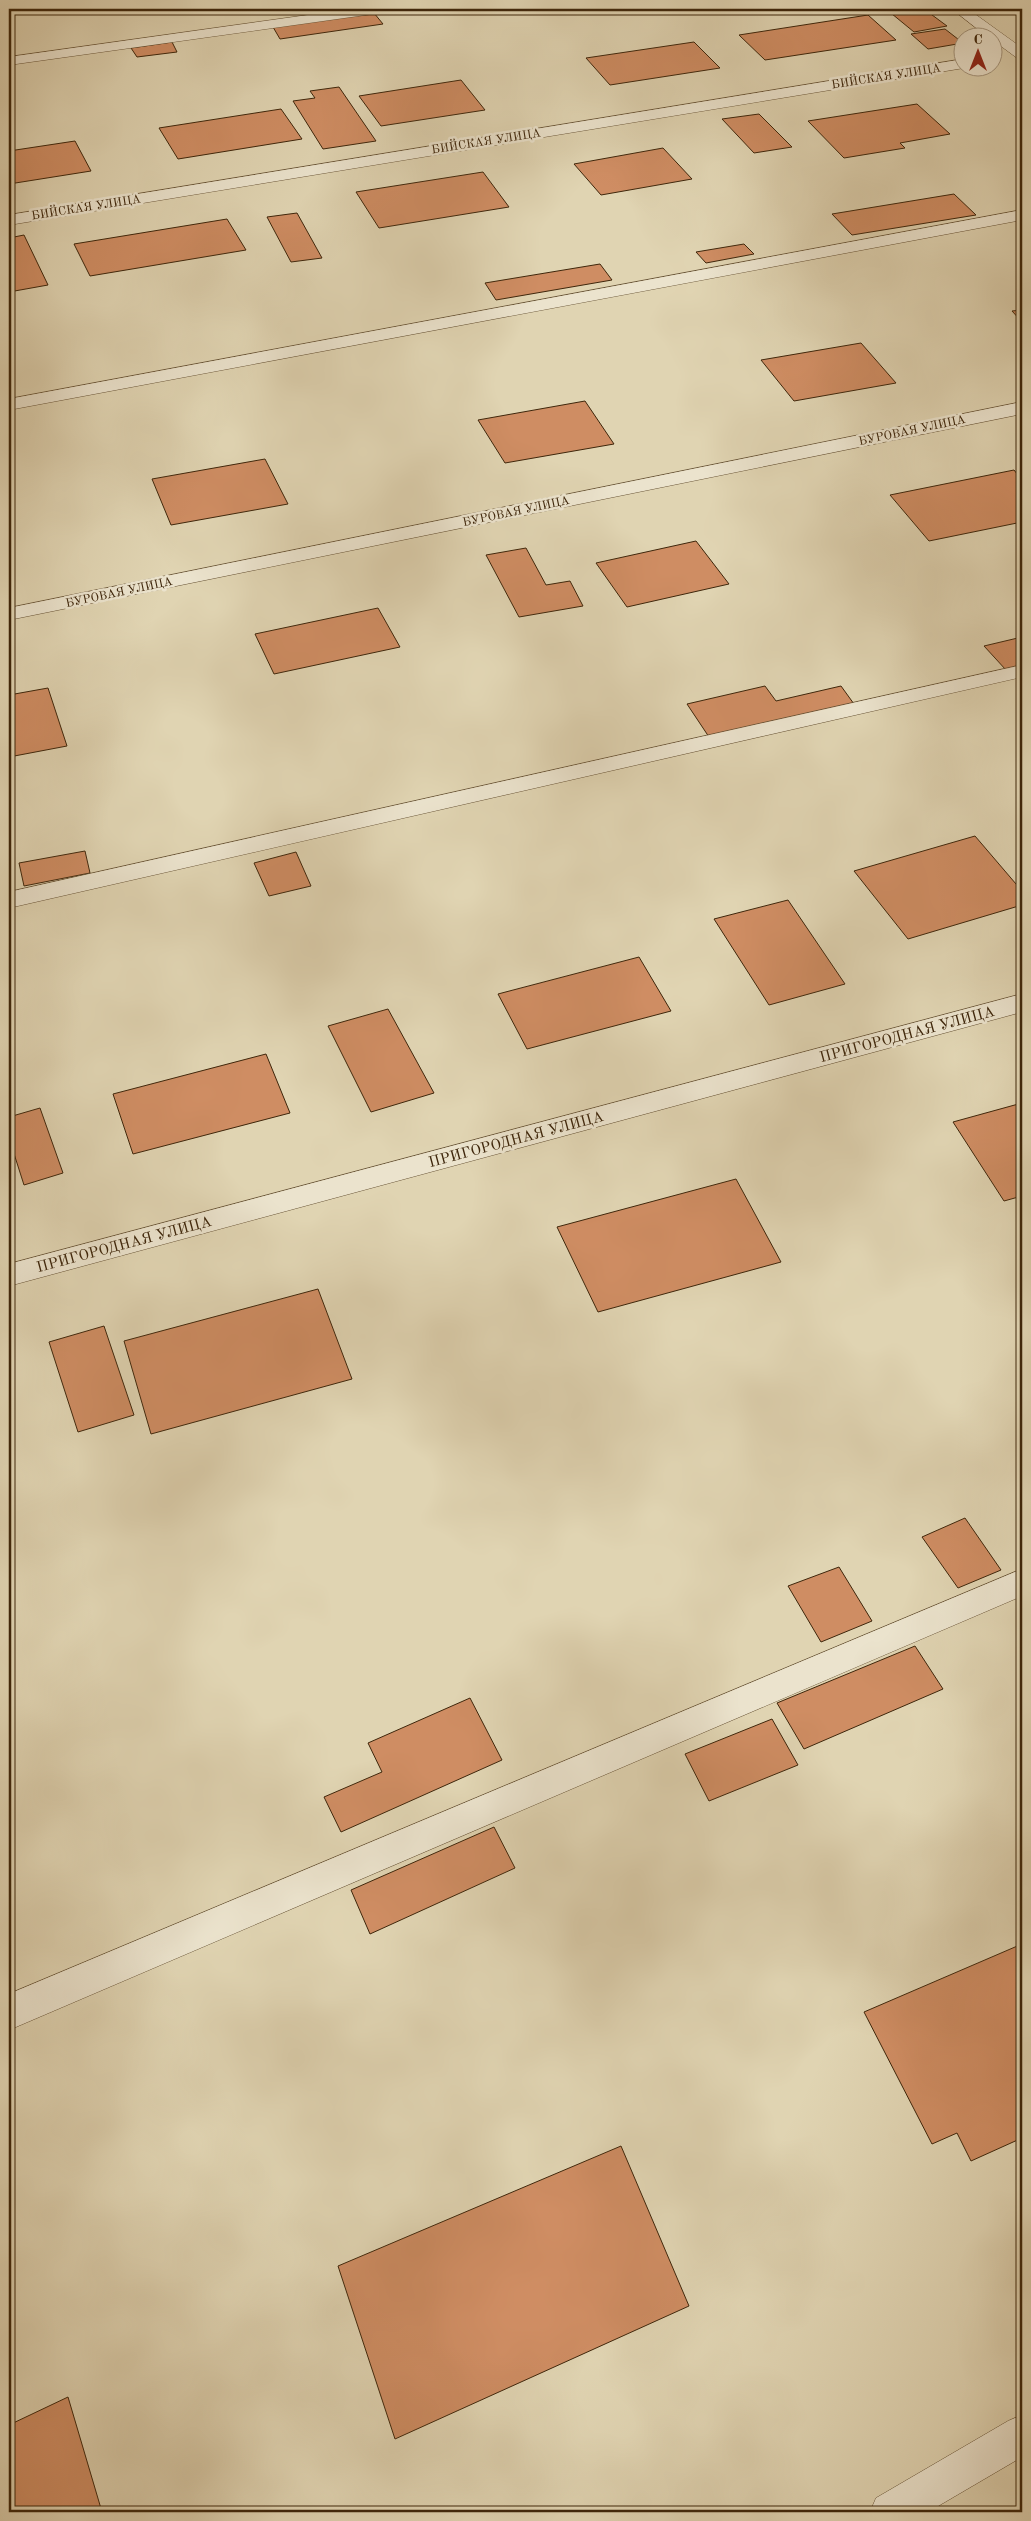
<svg xmlns="http://www.w3.org/2000/svg" width="1031" height="2521" font-family="'Old Standard TT',serif">
<style>
.building{fill:#cf8d63;stroke:#3e260b}
.lines{fill:none;stroke-linecap:round;stroke-linejoin:round}
.minor-casing{stroke:#665235;stroke-width:1}
.minor{fill:#ebe3cd;fill-rule:evenodd}
.labels{text-anchor:middle;stroke-width:5;stroke-linejoin:round;paint-order:stroke}
.far-street-label{font-size:12px;fill:#3e260b;stroke:#ebe3cd}
.street-label{font-size:15px;fill:#3e260b;stroke:#ebe3cd}
</style>
<rect width="100%" height="100%" fill="#e0d4b2"/>
<filter id="stains"><feTurbulence type="fractalNoise" baseFrequency=".004" numOctaves="4"/><feColorMatrix values="0 0 0 0 .2 0 0 0 0 .09 0 0 0 0 .02 0 0 0 .5 -.17"/></filter>
<radialGradient id="worn" r=".72"><stop offset=".6" stop-color="#630" stop-opacity="0"/><stop offset="1" stop-color="#630" stop-opacity=".3"/></radialGradient>
<g class="building">
<polygon points="886,9 924,9 947,26 914,32"/>
<polygon points="374,13 383,24 280,39 273,27"/>
<polygon points="868,15 896,40 765,60 739,35"/>
<polygon points="945,29 963,43 928,49 911,34"/>
<polygon points="172,42 177,52 137,57 131,48"/>
<polygon points="694,42 720,68 610,85 586,58"/>
<polygon points="461,80 485,110 381,126 359,96"/>
<polygon points="339,87 376,141 323,149 293,101 315,98 310,91"/>
<polygon points="917,104 950,134 900,143 905,148 844,158 808,121"/>
<polygon points="281,109 302,139 178,159 159,128"/>
<polygon points="759,114 792,147 754,153 722,119"/>
<polygon points="75,141 91,171 9,184 9,151"/>
<polygon points="663,148 692,179 601,195 574,164"/>
<polygon points="483,172 509,207 379,228 356,192"/>
<polygon points="954,194 976,215 852,235 832,214"/>
<polygon points="297,213 322,258 291,262 267,217"/>
<polygon points="227,219 246,250 90,276 74,244"/>
<polygon points="24,235 48,285 9,292 9,238"/>
<polygon points="744,244 754,254 706,263 696,252"/>
<polygon points="600,264 612,280 496,300 485,283"/>
<polygon points="1022,310 1022,322 1012,311"/>
<polygon points="861,343 896,383 794,401 761,360"/>
<polygon points="585,401 614,444 505,463 478,420"/>
<polygon points="265,459 288,504 171,525 152,479"/>
<polygon points="1014,470 1022,480 1022,522 929,541 890,495"/>
<polygon points="696,541 729,584 627,607 596,563"/>
<polygon points="526,548 546,585 570,581 583,606 519,617 486,555"/>
<polygon points="378,608 400,647 274,674 255,634"/>
<polygon points="1022,637 1022,666 1006,670 984,646"/>
<polygon points="765,686 776,701 841,686 854,704 709,737 687,704"/>
<polygon points="48,688 67,746 9,757 9,695"/>
<polygon points="975,836 1022,891 1022,905 908,939 854,871"/>
<polygon points="85,851 90,873 24,886 19,863"/>
<polygon points="296,852 311,886 269,896 254,863"/>
<polygon points="788,900 845,984 769,1005 714,919"/>
<polygon points="639,957 671,1011 527,1049 498,994"/>
<polygon points="388,1009 434,1093 371,1112 328,1026"/>
<polygon points="266,1054 290,1113 133,1154 113,1094"/>
<polygon points="1022,1103 1022,1196 1004,1201 953,1122"/>
<polygon points="40,1108 63,1173 24,1185 9,1138 9,1117"/>
<polygon points="736,1179 781,1262 598,1312 557,1227"/>
<polygon points="318,1289 352,1379 151,1434 124,1341"/>
<polygon points="104,1326 134,1415 78,1432 49,1342"/>
<polygon points="965,1518 1001,1570 958,1588 922,1537"/>
<polygon points="839,1567 872,1621 821,1642 788,1586"/>
<polygon points="915,1646 943,1689 804,1749 777,1703"/>
<polygon points="470,1698 502,1760 341,1832 324,1797 382,1772 368,1743"/>
<polygon points="772,1719 798,1765 709,1801 685,1754"/>
<polygon points="494,1827 515,1868 370,1934 351,1890"/>
<polygon points="1022,1944 1022,2138 971,2161 957,2133 932,2144 864,2012"/>
<polygon points="621,2146 689,2306 395,2439 338,2266"/>
<polygon points="68,2397 102,2512 9,2512 9,2425"/>
</g>
<g class="lines">
<g class="minor-casing">
<g id="minor">
<polygon points="351,9 387,9 380,13 9,65 9,57"/>
<polygon points="952,9 968,9 1022,48 1022,59 1017,58 994,41 994,38 989,38"/>
<polygon points="964,59 964,68 9,225 9,215"/>
<polygon points="1022,210 1022,220 9,410 9,399"/>
<polygon points="1022,402 1022,414 9,620 9,608"/>
<polygon points="1022,665 1022,677 9,908 9,892"/>
<polygon points="1022,994 1022,1012 9,1286 9,1264"/>
<polygon points="1022,1569 1022,1596 9,2030 9,1994"/>
<polygon points="1022,2415 1022,2457 928,2512 870,2512 876,2498 1008,2421"/>
</g>
</g>
<use href="#minor" class="minor"/>
</g>
<g class="labels">
<g class="far-street-label">
<text transform="translate(886 76) rotate(-9)" y="4">БИЙСКАЯ УЛИЦА</text>
<text transform="translate(486 141) rotate(-9)" y="4">БИЙСКАЯ УЛИЦА</text>
<text transform="translate(86 207) rotate(-9)" y="4">БИЙСКАЯ УЛИЦА</text>
<text transform="translate(912 430) rotate(-12)" y="4">БУРОВАЯ УЛИЦА</text>
<text transform="translate(516 511) rotate(-12)" y="4">БУРОВАЯ УЛИЦА</text>
<text transform="translate(119 592) rotate(-12)" y="4">БУРОВАЯ УЛИЦА</text>
</g>
<g class="street-label">
<text transform="translate(907 1034) rotate(-15)" y="5">ПРИГОРОДНАЯ УЛИЦА</text>
<text transform="translate(516 1139) rotate(-15)" y="5">ПРИГОРОДНАЯ УЛИЦА</text>
<text transform="translate(124 1244) rotate(-15)" y="5">ПРИГОРОДНАЯ УЛИЦА</text>
</g>
</g>
<rect width="1031" height="2521" fill="none" stroke="#e0d4b2" stroke-width="30"/>
<rect x="10" y="10" width="1011" height="2501" fill="none" stroke="#3e260b" stroke-width="2.5"/>
<rect x="15" y="15" width="1001" height="2491" fill="none" stroke="#3e260b"/>
<g transform="translate(978 52)"><circle r="24" fill="#ebe3cd" stroke="#a6977f"/>
<path d="M0-4L9 19L0 12L-9 19Z" fill="#8f2418"/>
<text y="-8" font-size="14" font-weight="bold" text-anchor="middle" fill="#3e260b">С</text>
</g>
<rect width="100%" height="100%" filter="url(#stains)"/>
<rect width="100%" height="100%" fill="url(#worn)"/>
</svg>
